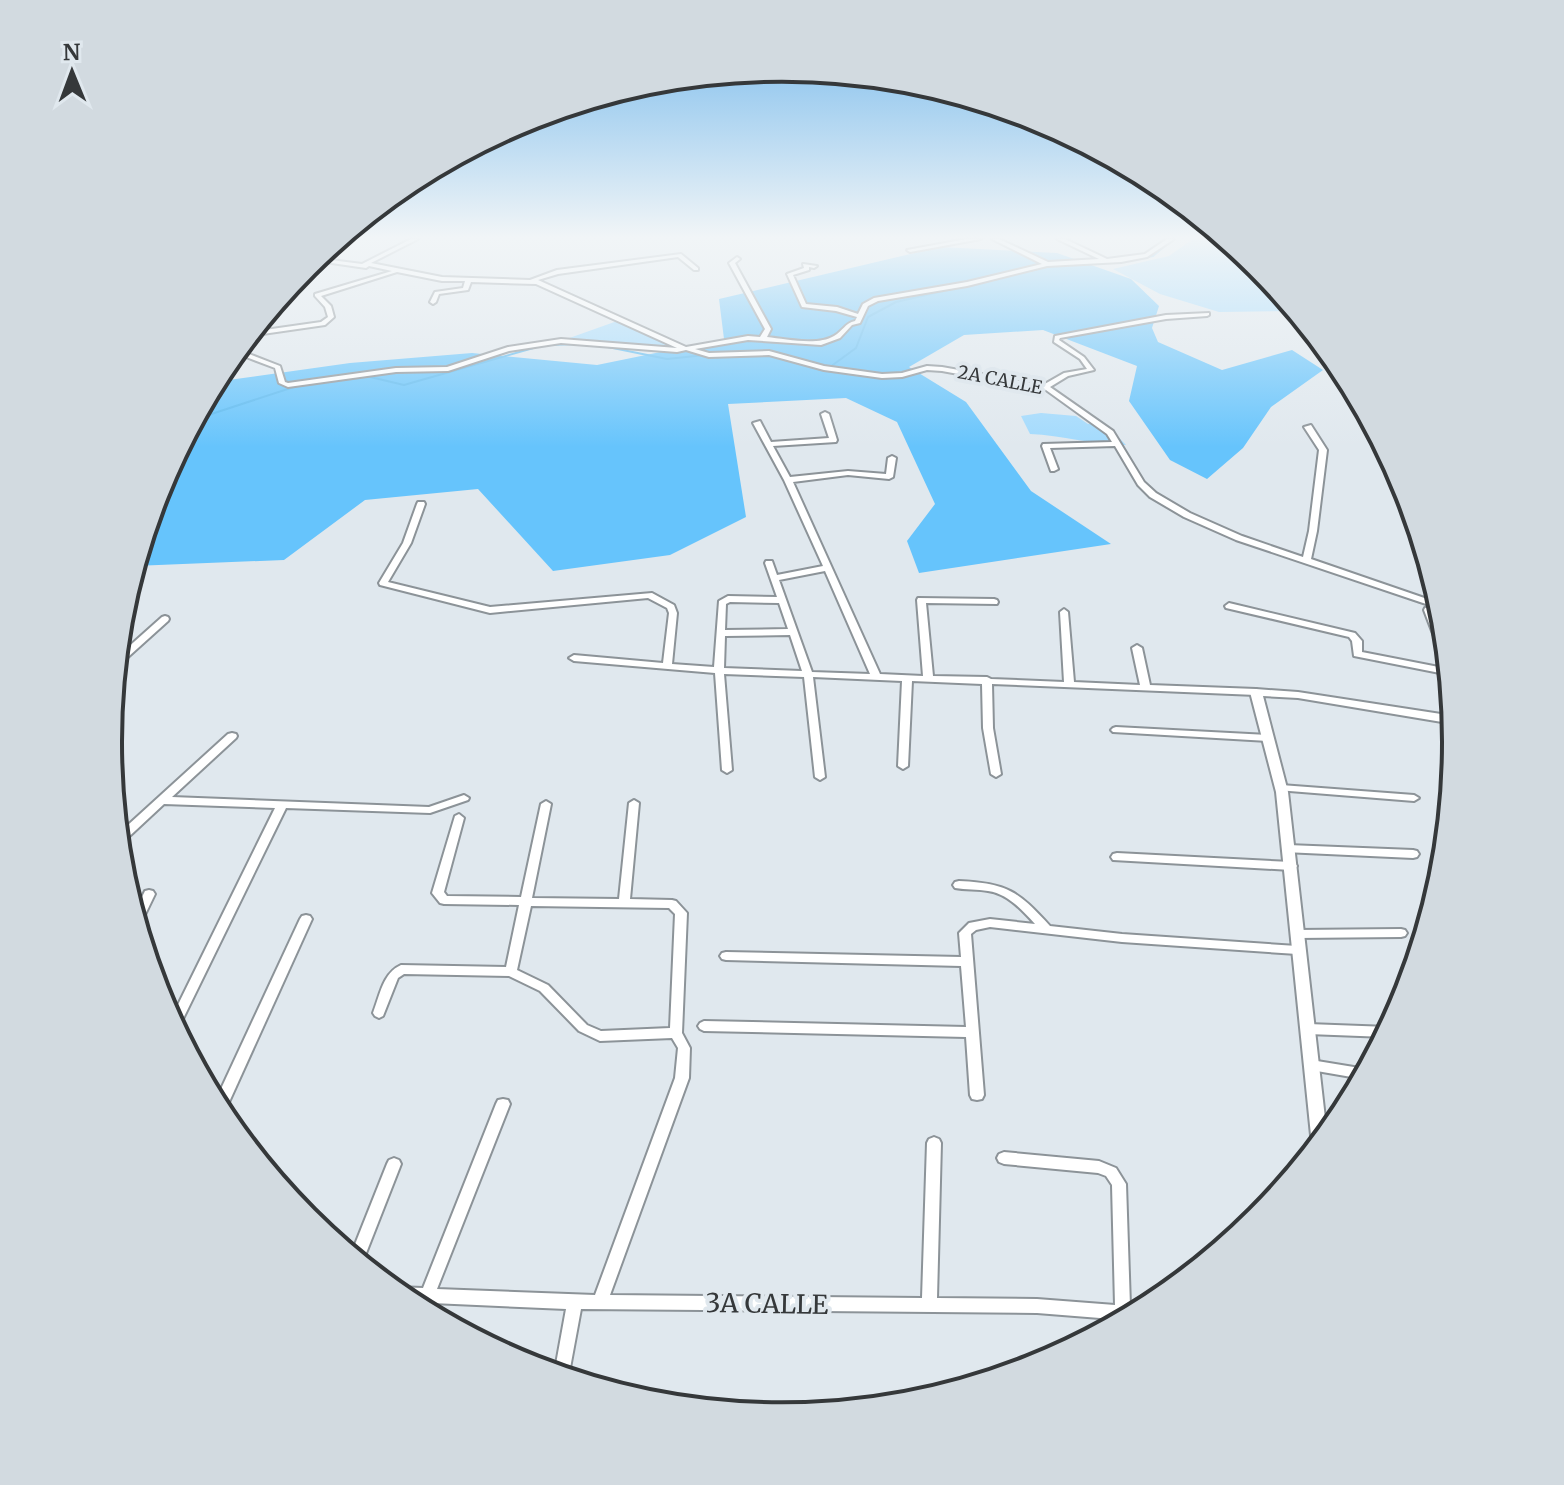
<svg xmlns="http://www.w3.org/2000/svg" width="1564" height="1485" font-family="Merriweather,serif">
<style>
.green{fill:#a2dafd}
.forest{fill:#66c4fc}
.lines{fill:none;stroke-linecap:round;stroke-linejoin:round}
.stream{stroke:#5ab9f0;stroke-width:2}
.minor-casing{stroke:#8c9398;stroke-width:4}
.tertiary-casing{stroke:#8c9398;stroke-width:4}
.minor{fill:#fff;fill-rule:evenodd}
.tertiary{fill:#fff;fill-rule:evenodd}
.labels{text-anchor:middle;stroke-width:8;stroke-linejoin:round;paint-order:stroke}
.far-street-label{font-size:18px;fill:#35383a;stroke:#e0e8ee}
.near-street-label{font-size:26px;fill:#35383a;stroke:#e0e8ee}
.rim{fill:none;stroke:#35383a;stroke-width:4}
</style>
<rect width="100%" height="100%" fill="#e0e8ee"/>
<g class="green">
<polygon points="1193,239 1227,239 1259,266 1296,311 1219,312 1160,294 1113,269 1169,256"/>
<polygon points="620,320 677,346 672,349 561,341"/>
<path d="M1041 413 1076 416 1088 424 1102 421 1126 445C1093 445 1062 435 1030 434L1021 416Z"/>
</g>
<polygon class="forest" points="940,247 1057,253 1131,279 1159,306 1152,328 1158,342 1222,370 1292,350 1323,370 1271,407 1243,448 1207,479 1170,460 1129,401 1137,366 1043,330 964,335 909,367 966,402 1031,491 1111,544 919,573 907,541 935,504 897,422 846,398 728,404 746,517 670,555 553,571 478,489 365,500 284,560 134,566 159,484 214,382 350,363 472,353 597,365 724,339 719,299"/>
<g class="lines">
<g class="stream">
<polyline points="1141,258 1153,256 1171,241"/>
<polyline points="1101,263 1121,262"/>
<polyline points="1030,270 1058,265"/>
<polyline points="603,346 667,359 705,355"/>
<polyline points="717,353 765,351"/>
<polyline points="780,354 812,363"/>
<polyline points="830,367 856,348 868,317 896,302 991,280"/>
<polyline points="366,376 404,385 544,345 579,344"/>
<polyline points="326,378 342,376"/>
<polyline points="193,420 300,385"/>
</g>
<g class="minor-casing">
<g id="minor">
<path d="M411 239H418L371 263 442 277 530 280 557 270 681 254 698 268V270H694L678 257 558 274 538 280 686 347 748 336 760 337 765 329 729 263 737 257 740 259 735 263 771 329 767 337C785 339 818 346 834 336 843 331 845 323 855 321L857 317 836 311 802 307 787 274 804 268 803 264 817 266 814 268 809 267V270L793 275 806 304 837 307 858 314 863 304 874 298 967 282 1042 264 992 239H999L1048 262 1099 259 1057 239H1065L1107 259 1145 254 1167 239H1174L1147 257 1121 262 1047 266 967 286 878 301 868 306 860 323 852 325 840 338 821 345 748 340 695 349 709 353 769 351 824 366 882 374 902 373 927 366 942 367 1043 385 1064 373 1087 369 1080 359 1054 342 1055 336 1166 315 1209 313V315L1207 316 1166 319 1060 338 1059 340 1084 357 1094 370 1068 376 1050 387 1113 431 1144 482 1156 493 1190 513 1242 536 1303 557 1309 531 1319 450 1304 427 1311 425 1327 450 1317 531 1311 559 1436 602 1440 600 1442 606 1435 607 1236 540 1184 517 1150 497 1138 485 1115 446 1050 448 1058 469 1054 471H1051L1042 446 1043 444 1112 442 1107 434 1046 390 942 371 927 370 902 377 882 378 824 370 769 355 709 357 686 350 677 352 561 343 509 351 448 371 396 372 288 387 279 383 275 368 246 357 229 359 232 355 243 354 238 347 242 344 249 354 280 366 285 382 288 383 396 368 447 367 508 347 561 339 677 348 536 284 471 282 468 290 439 294 436 302 433 304 430 302 435 292 463 288 465 281H442L397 272 321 296 331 306 334 317 325 325 248 336 251 332 321 322 328 317 325 307 315 296V294L392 271 369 266 366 268 311 260 315 258 362 264Z"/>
<polygon points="967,239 981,239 910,252 907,250"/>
<path d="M825 412 829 414 837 440 836 442 773 446 790 477 848 471 886 474 888 458 892 456 896 458 893 477 889 479 848 475 793 482 880 674 923 676 917 600 918 598 994 599 997 600 998 602 997 604 926 603 933 676 987 677 991 679 1064 682 1060 612 1064 609 1068 612 1074 682 1140 685 1132 648 1137 645 1142 648 1150 685 1256 689 1261 692 1256 695 992 684 993 728 1001 774 996 777 991 774 983 728 982 684 912 681 908 766 903 769 898 766 902 681 813 677 825 777 820 780 815 777 804 677 724 674 732 770 727 773 722 770 715 673 574 661 569 658 574 655 663 663 669 613 667 608 648 598 490 613 380 585 379 583 403 543 417 504 418 502H424L425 504 411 543 388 582 490 607 652 593 674 605 677 613 672 664 714 667 719 601 728 596 777 597 765 563 766 561H772L777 575 823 566 784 480 753 423 760 421 771 442 829 438 821 414ZM825 571 870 674 812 672 779 580ZM730 602 779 603 788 629 725 630 726 604ZM790 635 802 671 724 668 725 636Z"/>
<polygon points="1407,497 1409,497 1416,519 1410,519 1409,517 1406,499"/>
<polygon points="1229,603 1355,633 1362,641 1362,652 1449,669 1450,675 1354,656 1352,641 1349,637 1226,608 1225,606"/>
<polygon points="165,616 168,617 169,619 168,621 118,666 115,667 116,658 162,617"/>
<polygon points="1116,727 1268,735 1273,738 1268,741 1113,732 1111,730 1113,728"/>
<polygon points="232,733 236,734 237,736 236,738 172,797 429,807 464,795 469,798 468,800 430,813 286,808 179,1027 175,1031 170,1021 275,808 164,804 121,844 118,845 117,835 228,734"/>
<polygon points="1281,785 1414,795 1419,798 1414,801 1277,790 1276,788"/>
<path d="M634 800 639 803 630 899 672 900 676 901 687 913 682 1033 690 1048 689 1078 610 1295 922 1298 927 1143 929 1139 934 1137 939 1139 941 1143 937 1298 1037 1299 1115 1305 1112 1185 1106 1176 1098 1173 1004 1164 999 1162 997 1158 999 1154 1004 1152 1099 1161 1116 1168 1126 1184 1130 1306 1137 1307 1143 1311 1125 1320 1037 1313 581 1309 568 1379 554 1375 566 1309 432 1303 427 1314 415 1307 417 1302 405 1301 390 1290 396 1287 423 1288 496 1104 498 1100 503 1099 508 1100 510 1104 437 1289 595 1295 675 1078 678 1048 672 1038 600 1041 579 1031 540 991 509 976 404 974 398 978 383 1016 379 1018 375 1016 373 1013C380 995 383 973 401 965L506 967 519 905 444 904 440 903 432 893 455 816 459 814 464 818 444 892 447 896 521 897 541 804 546 801 551 804 532 898 619 899 629 803ZM531 906 669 908 675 914 670 1028 601 1031 587 1025 548 985 517 970Z"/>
<polygon points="1288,845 1413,850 1417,851 1419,854 1417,857 1413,858 1284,852 1283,849 1284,846"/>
<polygon points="1117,853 1291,862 1295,863 1297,866 1295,869 1291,870 1113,860 1111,857 1113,854"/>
<path d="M959 881C1007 883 1018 891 1050 926L1122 934 1297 946 1301 947 1303 950 1301 953 1297 954 1122 942 990 927 976 930 971 934 984 1095 982 1099 977 1100 972 1099 970 1095 966 1037 704 1031 700 1029 698 1026 700 1023 704 1021 966 1027 961 966 726 960 722 959 720 956 722 953 726 952 961 957 959 933 969 923 990 919 1035 924C1021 909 1008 894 988 891 977 889 966 890 955 888L953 885 955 882Z"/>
<polygon points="149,890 153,891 155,894 141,923 136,927 133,915 145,891"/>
<polygon points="306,915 310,916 312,919 225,1111 220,1116 214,1104 300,919 302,916"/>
<polygon points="1401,929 1405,930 1407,933 1405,936 1401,937 1297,938 1293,937 1291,934 1293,931 1297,930"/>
<polygon points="1308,1024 1389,1027 1391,1028 1386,1037 1308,1034 1304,1032 1302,1029 1304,1026"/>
<polygon points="1311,1060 1366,1069 1368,1070 1363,1079 1311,1070 1306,1069 1305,1065 1306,1061"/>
<polygon points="394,1158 399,1160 401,1164 361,1266 350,1257 387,1164 389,1160"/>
</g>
</g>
<g class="tertiary-casing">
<g id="tertiary">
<polygon points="1441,604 1443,610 1435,612 1446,640 1448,660 1442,657 1424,610 1425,608"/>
<polygon points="1256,689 1298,692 1454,716 1454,724 1298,698 1263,696 1288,792 1327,1136 1316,1150 1312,1145 1276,792 1250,692"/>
</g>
</g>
<use href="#minor" class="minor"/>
<use href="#tertiary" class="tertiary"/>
</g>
<linearGradient id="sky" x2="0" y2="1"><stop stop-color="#6fb6eb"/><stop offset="0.53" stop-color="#f1f5f7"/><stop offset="1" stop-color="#f1f5f7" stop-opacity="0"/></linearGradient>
<rect width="1564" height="447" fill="url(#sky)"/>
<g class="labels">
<g class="far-street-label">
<text transform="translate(1000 380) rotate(11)" y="6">2A CALLE</text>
</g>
<g class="near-street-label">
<text transform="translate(767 1304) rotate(1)" y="9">3A CALLE</text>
</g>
</g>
<path d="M0 0H1564V1485H0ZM122 742a660 660 0 1 1 1320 0a660 660 0 1 1-1320 0Z" fill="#d2dae0" fill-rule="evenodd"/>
<path class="rim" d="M122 742a660 660 0 1 1 1320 0a660 660 0 1 1-1320 0Z"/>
<g transform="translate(72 72) rotate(359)" stroke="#e0e8ee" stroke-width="6" paint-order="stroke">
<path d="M0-6L14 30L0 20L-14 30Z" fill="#35383a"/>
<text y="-12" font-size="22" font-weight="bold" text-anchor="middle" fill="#35383a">N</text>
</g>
</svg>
